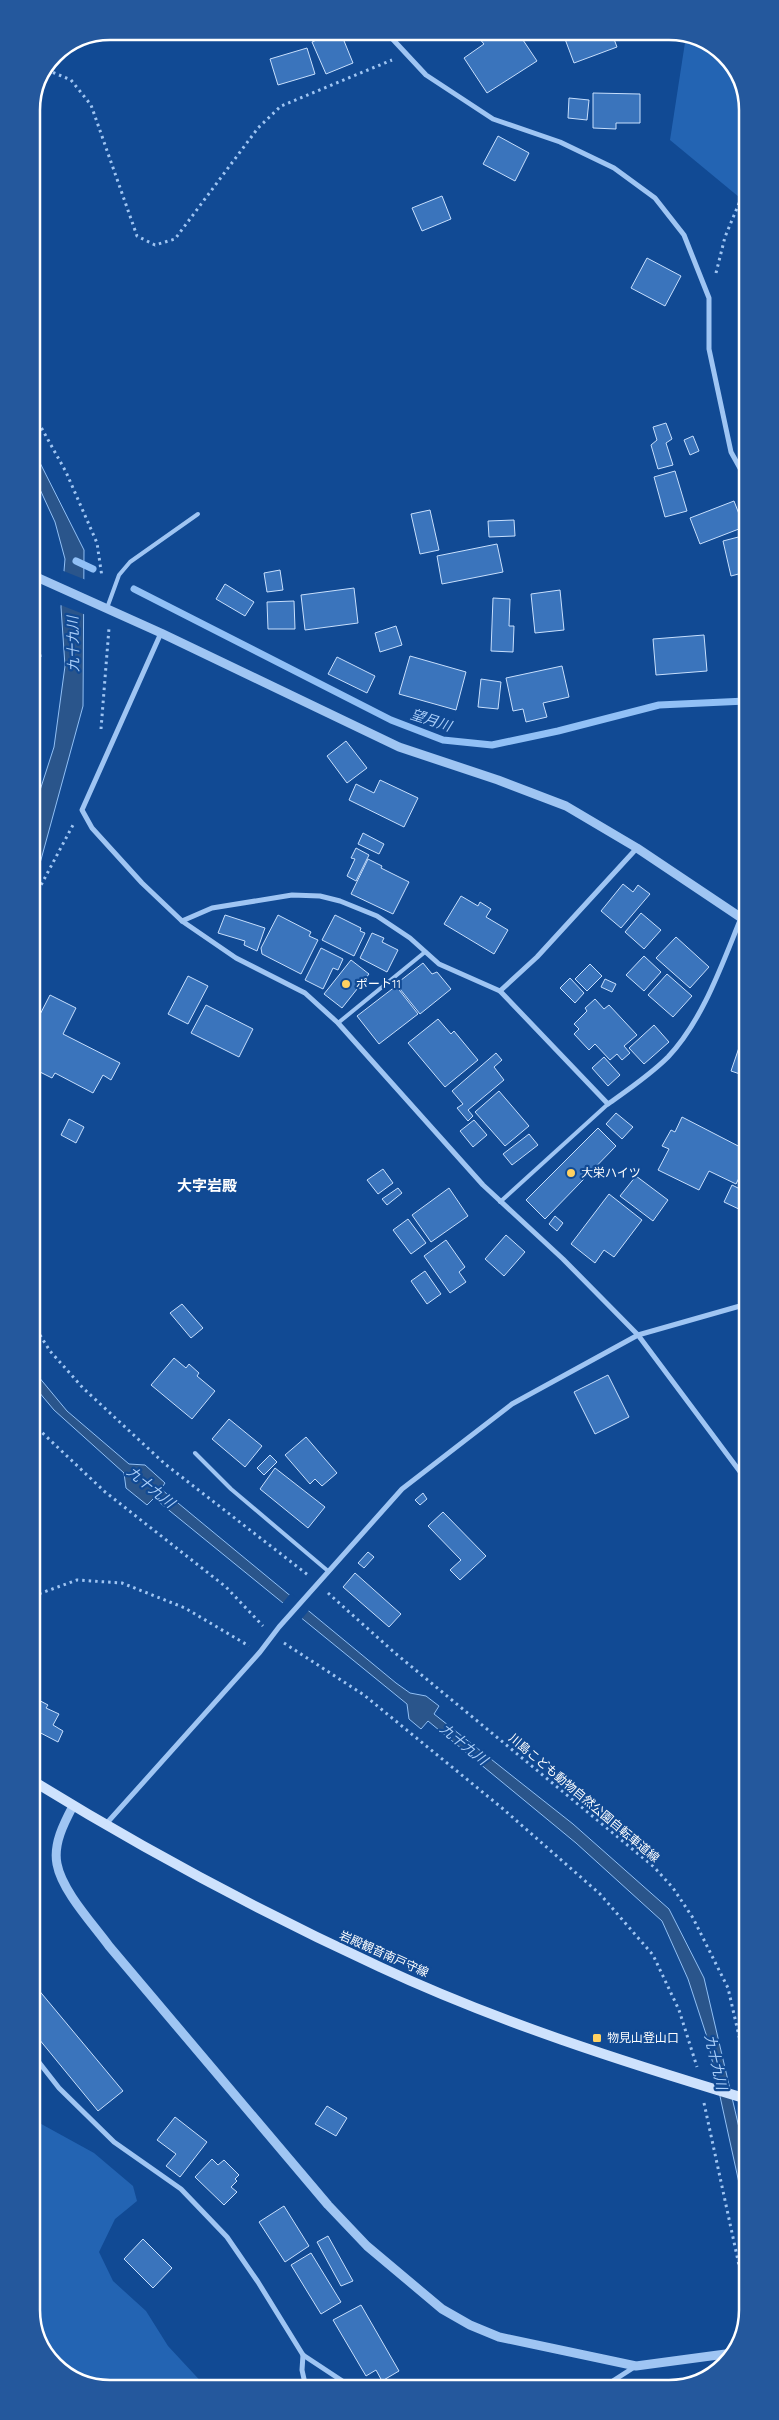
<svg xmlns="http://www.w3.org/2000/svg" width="779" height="2420" font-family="Quicksand,'Noto Sans JP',sans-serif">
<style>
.green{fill:#2364b3}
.water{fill:#2a558b;stroke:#91c0f6}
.pier{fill:#114a94}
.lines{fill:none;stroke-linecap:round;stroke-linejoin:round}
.stream{stroke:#91c0f6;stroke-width:7}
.building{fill:#3a74bc;stroke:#c7dffd}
.path{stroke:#9fc5f3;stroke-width:3;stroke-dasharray:2.5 4;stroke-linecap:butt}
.service{stroke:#9fc5f3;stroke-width:4}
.minor{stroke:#9fc5f3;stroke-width:5}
.tertiary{stroke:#9fc5f3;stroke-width:9}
.secondary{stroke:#cee2fd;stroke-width:10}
.poi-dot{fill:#ffd161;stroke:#114a94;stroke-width:2}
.labels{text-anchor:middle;stroke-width:4.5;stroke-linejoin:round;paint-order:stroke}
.poi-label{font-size:12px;fill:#fff;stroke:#114a94;text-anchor:start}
.street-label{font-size:12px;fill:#fff;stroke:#114a94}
.water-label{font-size:14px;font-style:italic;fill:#abcffa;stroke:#114a94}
.quarter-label{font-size:15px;font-weight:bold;fill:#fff;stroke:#114a94}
.rim{fill:none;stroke:#fff;stroke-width:2.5}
</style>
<rect width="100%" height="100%" fill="#114a94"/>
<g class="green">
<polygon points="686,36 721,51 745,90 745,202 670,140"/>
<polygon points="34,2120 94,2153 133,2186 137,2201 115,2219 99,2252 113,2281 146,2311 168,2346 207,2388 104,2389 58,2369 34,2330"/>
</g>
<g class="water">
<polygon points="32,447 84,550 83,706 39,867 32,870 32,815 54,747 65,666 61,607 65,559 55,522 32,472"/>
<polygon points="33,1370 67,1411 129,1464 145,1465 165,1483 161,1489 396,1683 410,1693 426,1696 439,1706 434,1714 573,1824 669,1909 704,1978 748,2166 748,2224 707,2037 688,1979 662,1921 576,1843 428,1721 421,1729 409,1719 407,1704 154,1498 147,1505 126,1488 124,1473 54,1410 33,1385"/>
</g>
<g class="pier">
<polygon points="61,570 86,580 86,615 58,604"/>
<polygon points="291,1593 310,1609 300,1621 281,1605"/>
</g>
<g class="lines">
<g class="stream">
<polyline points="76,561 93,569"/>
<polyline points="134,589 391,720 443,740 492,745 558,731 659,705 746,701"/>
</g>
</g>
<g class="building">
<polygon points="337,31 340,31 353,63 326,74 312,42"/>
<polygon points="486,31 492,38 503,31 517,31 537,61 487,93 464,58 484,44 478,37"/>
<polygon points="562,31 611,31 617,47 574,63"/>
<polygon points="307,48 315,74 278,85 270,59"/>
<polygon points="593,93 640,94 640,123 616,123 616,129 593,128"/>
<polygon points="569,98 589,100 587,120 568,118"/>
<polygon points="498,136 529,153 515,181 483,164"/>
<polygon points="442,196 451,219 422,231 412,208"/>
<polygon points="647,258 681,276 665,306 631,288"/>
<polygon points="666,423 672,439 666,443 673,465 658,469 651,445 657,440 653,427"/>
<polygon points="746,423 746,442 742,424"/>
<polygon points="693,436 699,451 690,455 684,440"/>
<polygon points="675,471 687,511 665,517 654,477"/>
<polygon points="734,501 744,527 700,544 690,518"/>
<polygon points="430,510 439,550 420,554 411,514"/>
<polygon points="514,520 515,536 489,537 488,521"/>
<polygon points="746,535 746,572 731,576 723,541"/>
<polygon points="497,544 503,572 442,584 437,556"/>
<polygon points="280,570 283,590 267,592 264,573"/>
<polygon points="225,584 254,602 245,616 216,599"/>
<polygon points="354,588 358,623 305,630 301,595"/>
<polygon points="560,590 564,630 535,633 531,594"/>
<polygon points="493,598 510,599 509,626 514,626 513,652 491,651"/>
<polygon points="294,601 295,629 268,629 267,602"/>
<polygon points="396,626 402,645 380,652 375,633"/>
<polygon points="704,635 707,671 656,675 653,639"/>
<polygon points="410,656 466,672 456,710 399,694"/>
<polygon points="337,657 375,676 367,693 328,674"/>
<polygon points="562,666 569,697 543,703 547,717 526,722 523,709 513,711 506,678"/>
<polygon points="481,679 501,682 498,709 478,707"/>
<polygon points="346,741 367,768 347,783 327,756"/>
<polygon points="380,780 418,798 404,827 349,800 356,784 374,793"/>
<polygon points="363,833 384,844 379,854 358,844"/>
<polygon points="356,848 369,855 356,881 347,876 355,859 351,858"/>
<polygon points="368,859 382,866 381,868 409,882 393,914 351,894"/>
<polygon points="623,884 633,892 638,885 650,894 621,928 601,911"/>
<polygon points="461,896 478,906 480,902 491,909 486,917 508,930 494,954 444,924"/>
<polygon points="641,913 661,930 644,949 625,932"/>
<polygon points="225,915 265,928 257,951 244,945 245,941 218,933"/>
<polygon points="278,915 311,932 309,936 318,940 301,974 262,954 261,948"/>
<polygon points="335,915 361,928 360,931 365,933 354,956 322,940"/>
<polygon points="372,933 384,938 382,942 398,950 387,972 360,958"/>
<polygon points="676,937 709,967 690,988 656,958"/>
<polygon points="321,948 343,959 338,970 333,968 323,989 305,980"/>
<polygon points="644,956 661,972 644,991 626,975"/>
<polygon points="351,960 369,974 342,1008 324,994"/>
<polygon points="423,963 432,974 437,972 451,989 420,1014 396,984"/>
<polygon points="590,964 602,976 587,991 575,979"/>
<polygon points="667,974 692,996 673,1017 648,995"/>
<polygon points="188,976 208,986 188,1024 168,1014"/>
<polygon points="570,978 584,993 575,1003 560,988"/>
<polygon points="605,979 616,984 612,992 601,987"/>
<polygon points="396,986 418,1014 379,1044 357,1016"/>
<polygon points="50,995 76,1008 63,1034 120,1063 111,1080 103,1075 93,1093 55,1073 52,1078 32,1068 32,1045 36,1037 32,1035 32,1030"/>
<polygon points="595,999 604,1009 609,1005 637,1035 624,1046 630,1053 622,1060 617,1054 610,1060 595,1044 589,1050 574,1034 579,1029 574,1024 587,1011 585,1008"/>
<polygon points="206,1005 253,1029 239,1057 191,1033"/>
<polygon points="438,1019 451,1034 454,1031 478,1060 445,1087 408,1043"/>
<polygon points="654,1025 669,1042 644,1064 629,1048"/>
<polygon points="744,1033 746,1034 746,1076 731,1071"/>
<polygon points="496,1053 502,1060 494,1067 504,1080 468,1110 473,1116 468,1121 457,1108 463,1104 452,1091"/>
<polygon points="604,1057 620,1075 608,1086 592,1068"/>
<polygon points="499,1091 529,1126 505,1146 475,1112"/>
<polygon points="616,1113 633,1127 622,1139 606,1124"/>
<polygon points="682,1117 746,1150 746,1164 736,1184 709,1171 699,1190 658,1170 669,1149 662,1146 671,1130 675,1132"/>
<polygon points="69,1119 84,1127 76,1143 61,1135"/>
<polygon points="474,1120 487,1135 473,1147 460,1131"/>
<polygon points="598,1128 616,1146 545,1219 526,1200"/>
<polygon points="529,1134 538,1145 512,1165 503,1154"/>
<polygon points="383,1169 393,1183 378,1194 367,1180"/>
<polygon points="636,1176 668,1200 653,1221 620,1196"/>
<polygon points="732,1185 746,1192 746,1204 743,1211 724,1202"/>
<polygon points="398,1188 402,1193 387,1205 382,1199"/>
<polygon points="449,1188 468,1216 431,1242 412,1215"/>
<polygon points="609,1194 642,1220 614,1257 604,1250 595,1263 571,1244"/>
<polygon points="555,1216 563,1223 557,1231 549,1224"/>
<polygon points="408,1219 426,1243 411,1254 393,1230"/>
<polygon points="506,1235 525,1252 504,1276 485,1259"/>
<polygon points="446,1240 465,1267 459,1272 466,1282 450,1293 424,1256"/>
<polygon points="425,1271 441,1294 427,1304 411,1281"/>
<polygon points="182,1304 203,1328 191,1338 170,1313"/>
<polygon points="174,1358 186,1368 189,1364 199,1373 197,1376 215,1391 192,1419 151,1385"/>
<polygon points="608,1375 629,1417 595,1434 574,1392"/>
<polygon points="229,1419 262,1446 245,1467 212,1439"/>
<polygon points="306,1437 337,1473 322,1486 315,1479 310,1484 285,1455"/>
<polygon points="270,1455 277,1462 264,1475 257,1468"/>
<polygon points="275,1468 325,1507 308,1528 260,1489"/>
<polygon points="423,1493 427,1499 420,1505 415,1500"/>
<polygon points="443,1512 486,1556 460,1580 450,1570 461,1560 428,1526"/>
<polygon points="368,1552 374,1557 364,1568 358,1563"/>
<polygon points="355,1573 401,1614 389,1627 343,1587"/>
<polygon points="33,1697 48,1705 46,1708 59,1714 53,1725 63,1731 58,1742 33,1729"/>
<polygon points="37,1988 123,2091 98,2111 34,2033 33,1990"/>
<polygon points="327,2106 347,2118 336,2136 315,2124"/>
<polygon points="175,2117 207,2142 180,2177 166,2166 176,2154 157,2140"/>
<polygon points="212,2159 218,2165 224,2160 239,2175 235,2179 237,2181 231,2187 237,2192 224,2205 195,2177"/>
<polygon points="284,2206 309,2246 285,2262 259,2222"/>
<polygon points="328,2236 353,2281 341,2286 317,2242"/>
<polygon points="143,2239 172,2268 153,2288 124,2259"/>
<polygon points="311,2253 341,2302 321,2314 291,2265"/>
<polygon points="361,2305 399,2371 382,2381 376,2370 366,2376 333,2320"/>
</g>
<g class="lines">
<g class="path">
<polyline points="47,70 71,80 91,105 137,236 155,245 175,239 258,128 281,106 392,60"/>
<polyline points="716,273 725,237 745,189"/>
<polyline points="32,411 66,472 97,543 102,577"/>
<polyline points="32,603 40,656 32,744"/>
<polyline points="101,729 109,628"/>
<polyline points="32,902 73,825"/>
<polyline points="33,1324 50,1351 83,1388 165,1464 308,1575"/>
<polyline points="33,1424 104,1491 226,1587 263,1626"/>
<polyline points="328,1593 395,1653 654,1867 673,1888 693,1918 728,1988 747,2071"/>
<polyline points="33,1596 77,1580 122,1583 185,1608 249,1646"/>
<polyline points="284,1643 364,1695 502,1808 600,1894 653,1955 679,2010 697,2067"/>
<polyline points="704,2103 748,2307"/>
</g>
<g class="service">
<polyline points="107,608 119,575 130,562 198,514"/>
<polyline points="338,1023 425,952"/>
<polyline points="500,1202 608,1104"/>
<polyline points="195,1453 231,1489 328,1571"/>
</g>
<g class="minor">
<polyline points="385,31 426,75 493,119 560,142 614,168 655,198 684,235 709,298 709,349 731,452 746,479"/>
<polyline points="161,633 82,810 92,828 142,883 182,921 236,958 305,993 338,1023 483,1185 563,1259 638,1335 747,1481"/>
<path d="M182 921 212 908 292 895 320 896 340 901 377 916 410 938 439 964 500 991 608 1104C629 1089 650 1075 668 1057 703 1020 722 964 741 918"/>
<polyline points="500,991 537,957 637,848"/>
<polyline points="106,1824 260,1652 279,1627 402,1489 512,1404 638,1335 747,1304"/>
<polyline points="34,2056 59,2088 114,2142 181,2189 227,2237 258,2282 303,2355 353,2388"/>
<polyline points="303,2355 302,2370 306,2388"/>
<polyline points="605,2386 636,2366"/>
</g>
<g class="tertiary">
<polyline points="32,575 161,633 399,747 498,780 566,806 637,848 746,921"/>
<path d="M73 1806C64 1823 53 1844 57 1864 62 1891 93 1924 109 1946L328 2205 367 2246 442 2309 470 2325 499 2337 636 2366 733 2353"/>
</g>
<path class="secondary" d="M33 1781C145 1850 261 1912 380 1967 498 2022 624 2062 747 2099"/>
</g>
<g class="poi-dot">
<circle cx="346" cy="984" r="5"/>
<circle cx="571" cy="1173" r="5"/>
<rect x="592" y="2033" width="10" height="10" rx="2.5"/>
</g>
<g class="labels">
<g class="poi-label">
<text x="356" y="988">ポート11</text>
<text x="581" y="1177">大栄ハイツ</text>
<text x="607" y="2042">物見山登山口</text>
</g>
<g class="street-label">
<text transform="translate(584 1798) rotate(40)" y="4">川島こども動物自然公園自転車道線</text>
<text transform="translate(384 1954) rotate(24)" y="4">岩殿観音南戸守線</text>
</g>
<g class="water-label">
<text transform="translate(73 644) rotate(-91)" y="5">九十九川</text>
<text transform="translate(431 720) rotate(18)" y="5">望月川</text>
<text transform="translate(151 1487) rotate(39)" y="5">九十九川</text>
<text transform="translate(464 1744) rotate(39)" y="5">九十九川</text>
<text transform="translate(716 2062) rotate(77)" y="5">九十九川</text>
</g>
<g class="quarter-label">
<text x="207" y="1191">大字岩殿</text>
</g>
</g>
<path d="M0 0H779V2420H0ZM110 40H669A70 70 0 0 1 739 110V2310A70 70 0 0 1 669 2380H110A70 70 0 0 1 40 2310V110A70 70 0 0 1 110 40Z" fill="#24589d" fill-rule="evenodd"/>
<path class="rim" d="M110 40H669A70 70 0 0 1 739 110V2310A70 70 0 0 1 669 2380H110A70 70 0 0 1 40 2310V110A70 70 0 0 1 110 40Z"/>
</svg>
